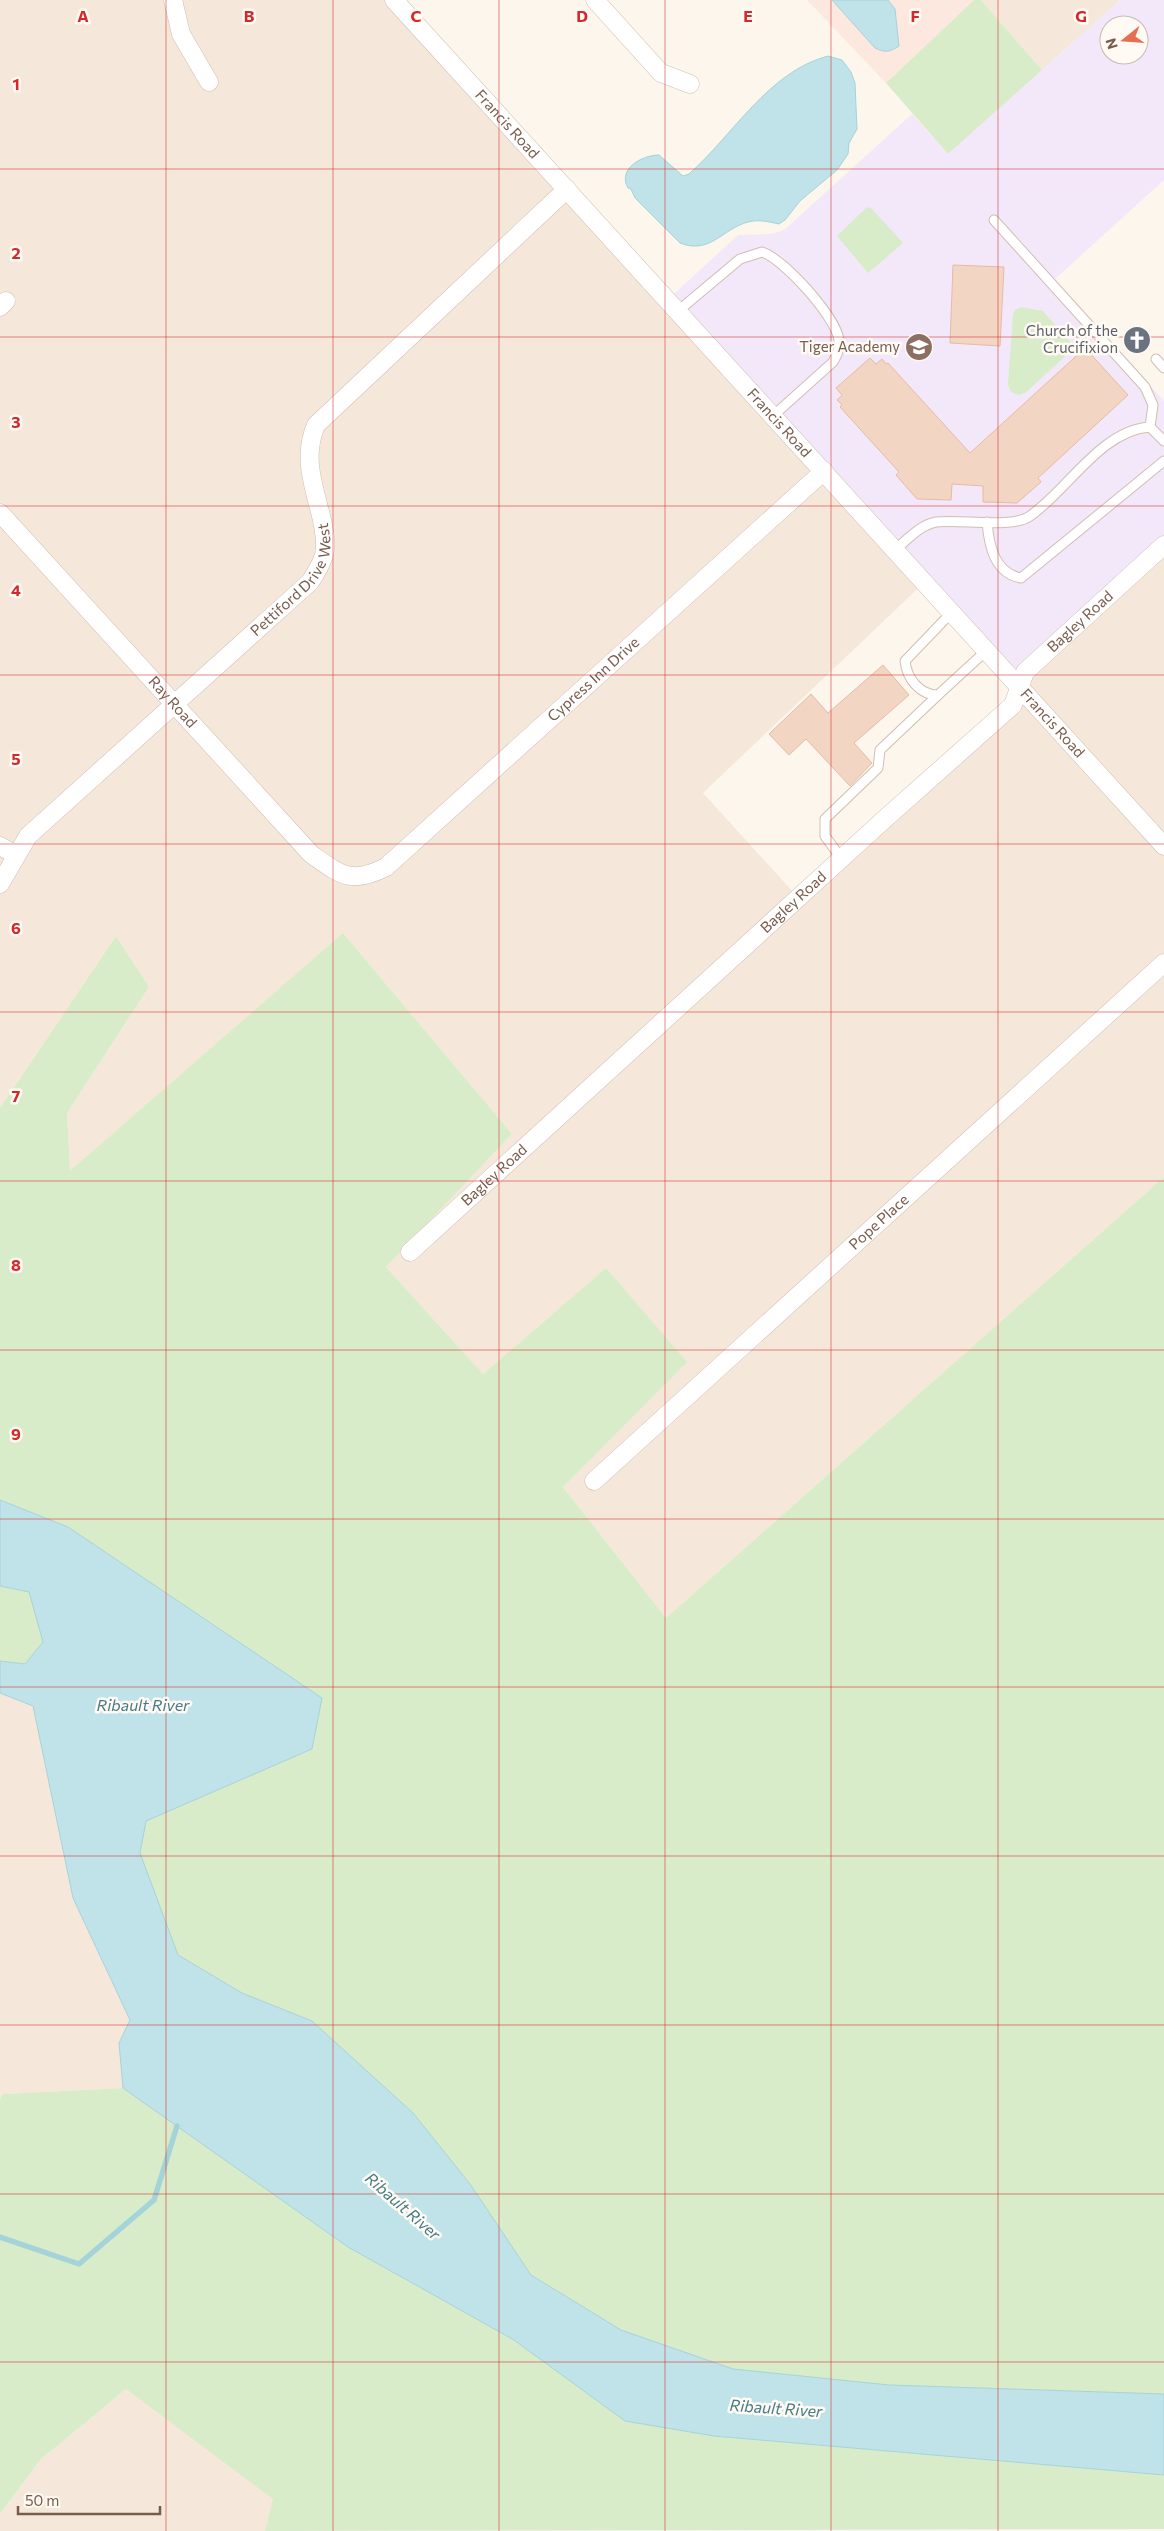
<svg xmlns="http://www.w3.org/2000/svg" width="1164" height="2531" font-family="Commissioner,sans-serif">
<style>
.residential{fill:#f5e8da}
.commercial{fill:#fde8e0}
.education{fill:#f3e8fa;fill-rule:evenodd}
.green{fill:#d8ecc9}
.water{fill:#bfe3e8;stroke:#a5d3da}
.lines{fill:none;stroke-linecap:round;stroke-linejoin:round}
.stream{stroke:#a5d3da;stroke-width:5.5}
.building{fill:#f3d5c3;stroke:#e6bba3}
.lane-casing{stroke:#d1beb0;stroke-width:11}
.street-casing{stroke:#d1beb0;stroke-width:19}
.lane{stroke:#fff;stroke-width:9}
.street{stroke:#fff;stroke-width:18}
.grid{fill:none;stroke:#d62828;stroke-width:1;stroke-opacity:0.55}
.labels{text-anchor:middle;stroke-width:5;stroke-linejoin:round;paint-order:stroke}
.street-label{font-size:15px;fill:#7a5c4d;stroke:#fffaf3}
.worship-label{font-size:15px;fill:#5b616d;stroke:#fffaf3;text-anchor:end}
.education-label{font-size:15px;fill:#785e54;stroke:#fffaf3;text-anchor:end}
.water-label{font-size:16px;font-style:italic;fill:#437c86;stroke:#fffaf3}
.grid-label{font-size:16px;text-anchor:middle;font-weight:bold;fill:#d62828;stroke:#fffaf3;stroke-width:5;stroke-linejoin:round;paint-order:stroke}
</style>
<rect width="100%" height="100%" fill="#fdf6ec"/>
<g class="residential">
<polygon points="0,0 407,0 930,577 703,793 795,894 1010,696 1015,669 1164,535 1164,1177 666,1618 563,1487 606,1268 483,1374 386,1267 512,1134 343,933 70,1172 67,1113 149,987 116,936 0,1108"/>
<polygon points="981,0 1120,0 1042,70"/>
<polygon points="0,1693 33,1706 73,1898 130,2020 119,2043 123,2088 3,2094 0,2100"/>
<polygon points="126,2389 274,2499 265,2531 0,2531 0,2514 40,2460"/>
</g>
<polygon class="commercial" points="807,0 974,0 886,83"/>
<path class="education" d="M1120 0H1164V180L1055 279 1164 401V535L1015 669 674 294 738 235 771 234 784 230 912 114 948 154ZM1109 25H1139V55H1109Z"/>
<g class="green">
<polygon points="974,0 981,0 1042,70 948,154 886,83"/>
<polygon points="870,207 903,243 868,273 837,236 866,208"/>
<polygon points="1021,307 1043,311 1072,344 1070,352 1025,393 1019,395 1011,392 1008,385 1013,314 1015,310"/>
<polygon points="343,933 512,1134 386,1267 483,1374 606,1268 687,1362 563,1487 666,1618 1164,1177 1164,2394 889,2385 733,2369 621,2330 531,2275 470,2184 413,2113 312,2021 242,1993 178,1955 140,1853 145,1821 312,1749 322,1698 68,1527 0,1500 0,1108 116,936 149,987 67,1113 70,1171"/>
<polygon points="0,1586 29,1592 43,1642 25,1664 0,1661"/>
<polygon points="123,2088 348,2247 514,2340 625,2421 714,2436 1164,2475 1164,2529 265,2531 273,2499 126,2389 40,2460 0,2514 0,2100 3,2094"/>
</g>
<g class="water">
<path d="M832 0H888L895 9 899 46C890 52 885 53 875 48Z"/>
<path d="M828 56 842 60 851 72 855 83 857 129 849 143 848 154 837 170 800 201 785 220 779 224C769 222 759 219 748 222 722 229 710 255 680 243L635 198 631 189 628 188C617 169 642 155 659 155L683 176 689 174C734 134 768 72 828 56Z"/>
<polygon points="0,1500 68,1527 322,1698 312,1749 146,1821 140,1853 178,1955 242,1993 312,2021 413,2113 470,2184 531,2275 621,2330 733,2369 889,2385 1164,2394 1164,2475 714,2436 625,2421 514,2340 348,2247 123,2088 119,2043 130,2020 73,1898 33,1706 0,1693 0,1661 25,1664 43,1642 29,1592 0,1586"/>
</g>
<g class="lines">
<polyline class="stream" points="0,2237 79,2264 154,2200 177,2126"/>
</g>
<g class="building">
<polygon points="953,265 1004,267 1000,346 950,343"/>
<polygon points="1085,348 1128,395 1038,478 1041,482 1017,503 983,502 983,486 952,484 951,500 917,499 896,475 899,472 840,407 842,405 837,400 842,395 836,388 870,358 876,364 882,359 886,364 888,363 970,453"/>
<polygon points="883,665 909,695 854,743 872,763 850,786 806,739 789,755 769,734 811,694 828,713"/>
</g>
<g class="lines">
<g class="lane-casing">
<g id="lane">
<polyline points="994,220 1145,387 1153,405 1150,427"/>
<path d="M678 311 740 259 762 252C784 259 836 317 839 340 840 349 837 355 833 362L774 415"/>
<polyline points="1156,359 1164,368"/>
<path d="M987 522C989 545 994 573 1021 578L1164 461"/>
<path d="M896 549C908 539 920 525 936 522 960 519 1012 529 1030 516 1068 490 1101 430 1150 427L1164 441"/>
<path d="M952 612 905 661C907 679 920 695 938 695L987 650"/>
<polyline points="841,858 825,836 825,819 878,768 880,750 938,695"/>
</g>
</g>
<g class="street-casing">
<g id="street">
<polyline points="173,0 181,34 209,82"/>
<path id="s1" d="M394 0 1164 846"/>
<polyline points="595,0 661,73 690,84"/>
<polyline points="0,307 6,301"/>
<path id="s2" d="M0 513 311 854C341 875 351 885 386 867L824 471"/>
<polyline points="0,846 16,855"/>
<path id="s3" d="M0 884 28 836 310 582C316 573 321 565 324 555 327 543 324 531 322 520 314 486 302 458 316 425L567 189"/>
<path id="s4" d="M410 1252 888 816 1013 705 1025 672 1164 545"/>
<path id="s5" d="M594 1481 1164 963"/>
</g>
</g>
<use href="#lane" class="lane"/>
<use href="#street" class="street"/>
</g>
<path class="grid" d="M166 0V2531M333 0V2531M499 0V2531M665 0V2531M831 0V2531M998 0V2531M0 169H1164M0 337H1164M0 506H1164M0 675H1164M0 844H1164M0 1012H1164M0 1181H1164M0 1350H1164M0 1519H1164M0 1687H1164M0 1856H1164M0 2025H1164M0 2194H1164M0 2362H1164"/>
<defs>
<g id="church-disc" transform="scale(1.4375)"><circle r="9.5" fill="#6b7280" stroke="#fffaf3"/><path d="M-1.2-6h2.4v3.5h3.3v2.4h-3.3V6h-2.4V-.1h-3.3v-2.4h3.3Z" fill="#fff"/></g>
<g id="school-disc" transform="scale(1.4375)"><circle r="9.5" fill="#8d6e63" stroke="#fffaf3"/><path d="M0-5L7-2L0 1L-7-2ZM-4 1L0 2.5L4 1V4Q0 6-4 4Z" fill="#fff"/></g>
</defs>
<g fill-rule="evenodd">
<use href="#church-disc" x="1137" y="340"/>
<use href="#school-disc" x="919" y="347"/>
</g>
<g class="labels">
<g class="street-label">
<text dy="5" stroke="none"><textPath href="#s1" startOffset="168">Francis Road</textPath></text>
<text dy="5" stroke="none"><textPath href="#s1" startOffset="572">Francis Road</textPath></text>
<text dy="5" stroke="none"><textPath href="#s3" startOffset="428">Pettiford Drive West</textPath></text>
<text dy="5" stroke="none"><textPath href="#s4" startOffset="924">Bagley Road</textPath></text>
<text dy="5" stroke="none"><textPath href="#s2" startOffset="824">Cypress Inn Drive</textPath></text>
<text dy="5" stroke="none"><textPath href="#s2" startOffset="256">Ray Road</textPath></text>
<text dy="5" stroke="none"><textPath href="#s1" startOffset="978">Francis Road</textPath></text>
<text dy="5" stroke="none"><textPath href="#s4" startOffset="519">Bagley Road</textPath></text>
<text dy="5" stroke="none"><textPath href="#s4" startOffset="114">Bagley Road</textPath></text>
<text dy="5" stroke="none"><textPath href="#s5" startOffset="385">Pope Place</textPath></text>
</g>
<g class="worship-label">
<text x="1118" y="336">Church of the<tspan x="1118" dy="17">Crucifixion</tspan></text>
</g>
<g class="education-label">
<text x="900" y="352">Tiger Academy</text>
</g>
<g class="water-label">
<text x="143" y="1711">Ribault River</text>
<text transform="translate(403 2206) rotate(41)" y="6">Ribault River</text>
<text transform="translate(776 2408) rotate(4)" y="6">Ribault River</text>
</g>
</g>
<g class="grid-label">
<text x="83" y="22">A</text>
<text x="249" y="22">B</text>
<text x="416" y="22">C</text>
<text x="582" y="22">D</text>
<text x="748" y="22">E</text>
<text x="915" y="22">F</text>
<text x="1081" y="22">G</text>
<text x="16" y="90">1</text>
<text x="16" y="259">2</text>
<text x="16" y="428">3</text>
<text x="16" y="596">4</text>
<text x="16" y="765">5</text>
<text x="16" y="934">6</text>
<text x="16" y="1102">7</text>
<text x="16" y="1271">8</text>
<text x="16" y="1440">9</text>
</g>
<g transform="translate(1124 40) rotate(253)"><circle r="24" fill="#fffaf3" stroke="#cabbb1"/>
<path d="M0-4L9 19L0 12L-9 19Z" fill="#e76f51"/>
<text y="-8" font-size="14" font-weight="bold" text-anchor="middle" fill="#7a5c4d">N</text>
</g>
<path d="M18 2506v8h142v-8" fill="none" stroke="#7a5c4d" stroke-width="2.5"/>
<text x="25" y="2506" font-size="15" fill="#7a5c4d" stroke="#fffaf3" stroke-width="4" paint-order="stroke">50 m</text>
</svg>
